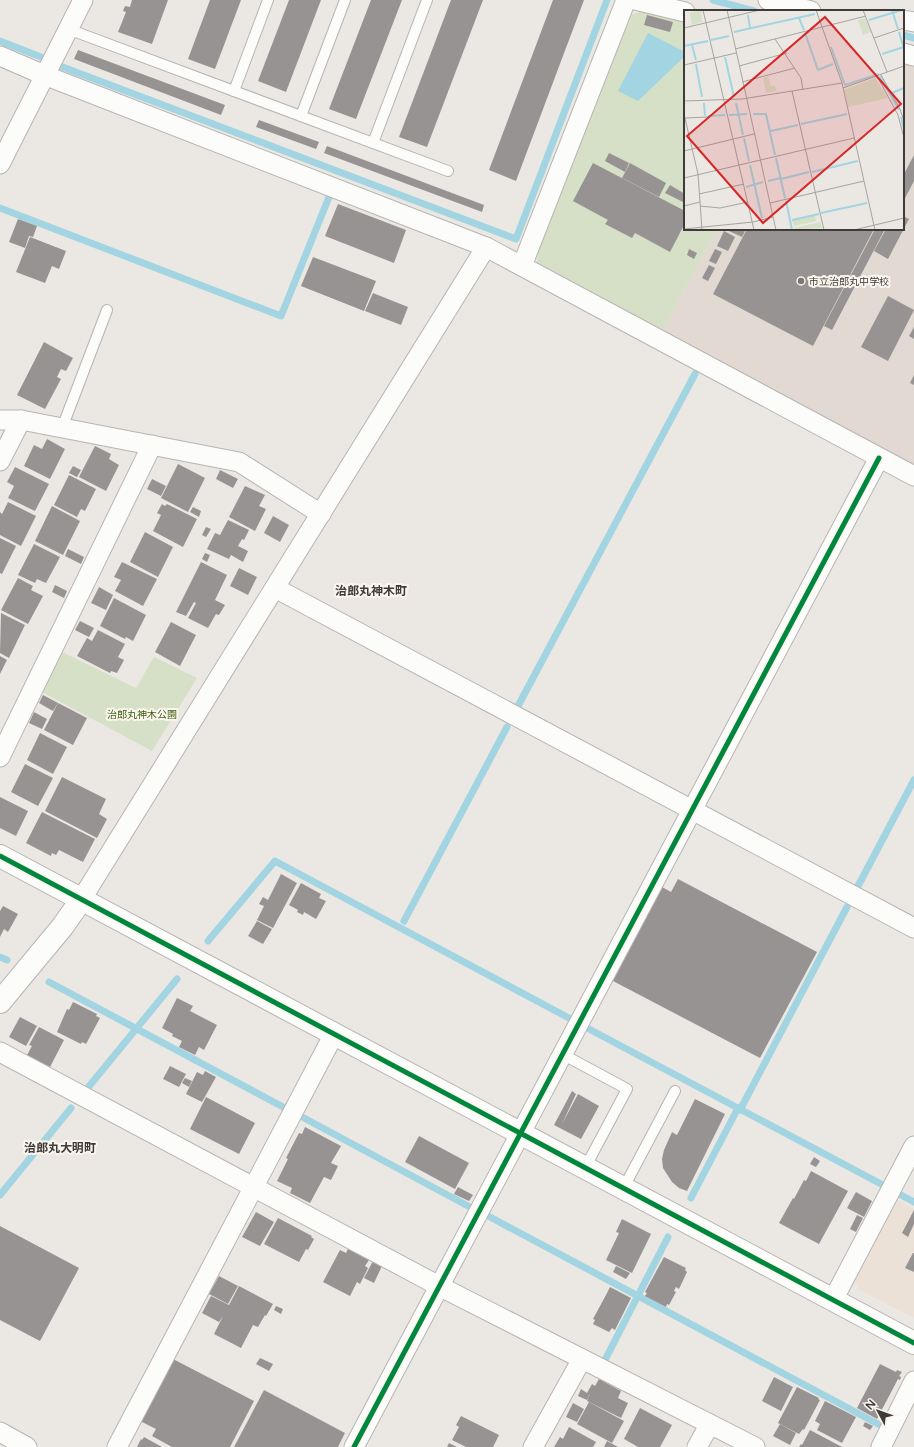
<svg xmlns="http://www.w3.org/2000/svg" width="914" height="1447" font-family="'Varela Round','Noto Sans JP',sans-serif">
<style>
.built{fill:#e2dad2}
.industrial{fill:#ece1d6}
.green{fill:#d5e0c7}
.water{fill:#a2d5e1}
.lines{fill:none;stroke-linecap:round;stroke-linejoin:round}
.stream{stroke:#a2d5e1;stroke-width:7}
.building{fill:#969392}
.lane-casing{stroke:#b7b4b1;stroke-width:12}
.street-casing{stroke:#b7b4b1;stroke-width:21}
.secondary-casing{stroke:#b7b4b1;stroke-width:24}
.lane{stroke:#fcfcfb;stroke-width:10}
.street{stroke:#fcfcfb;stroke-width:19}
.secondary{stroke:#fcfcfb;stroke-width:22}
.cycleway-casing{stroke:#fbf5ee;stroke-width:8}
.cycleway{stroke:#00873e;stroke-width:5}
.poi-dot{fill:#7b7875;stroke:#fbf5ee;stroke-width:1.5}
.labels{text-anchor:middle;stroke-width:4;stroke-linejoin:round;paint-order:stroke}
.poi-label{font-size:10px;fill:#3e3b39;stroke:#fbf5ee;text-anchor:start}
.park-label{font-size:10px;fill:#3d5d11;stroke:#fbf5ee}
.quarter-label{font-size:12px;font-weight:bold;fill:#3e3b39;stroke:#fbf5ee}
.inset-river{fill:none;stroke:#a2d5e1;stroke-width:2}
.inset-road{fill:none;stroke:#a6a3a0;stroke-width:1}
.view{fill:#d62828;fill-opacity:0.15;stroke:#d62828;stroke-width:2}
.inset-edge{fill:none;stroke:#3e3b39;stroke-width:2}
</style>
<rect width="100%" height="100%" fill="#ebe8e4"/>
<polygon class="built" points="903,61 914,64 914,468 661,333 717,229 903,229"/>
<polygon class="industrial" points="894,1198 914,1209 914,1318 858,1289 854,1275"/>
<g class="green">
<polygon points="648,8 685,17 685,229 717,229 661,333 536,265 540,245 626,17"/>
<polygon points="62,652 136,688 154,657 197,678 152,751 42,692"/>
</g>
<polygon class="water" points="648,33 685,52 685,56 638,101 618,91"/>
<g class="lines">
<g class="stream">
<polyline points="713,0 754,11"/>
<polyline points="903,35 914,38"/>
<polyline points="0,41 41,57"/>
<polyline points="60,66 516,239 607,0"/>
<polyline points="0,208 281,316 329,197"/>
<polyline points="518,706 695,374"/>
<polyline points="857,888 914,780"/>
<polyline points="404,921 507,727"/>
<polyline points="208,941 275,861 569,1018"/>
<polyline points="0,957 7,960"/>
<polyline points="49,982 285,1108"/>
<polyline points="589,1029 881,1184"/>
<polyline points="86,1090 177,979"/>
<polyline points="740,1110 847,907"/>
<polyline points="304,1118 468,1206"/>
<polyline points="899,1194 914,1202"/>
<polyline points="0,1195 71,1108"/>
<polyline points="691,1198 738,1108"/>
<polyline points="490,1217 878,1424"/>
<polyline points="605,1360 668,1237"/>
</g>
</g>
<g class="building">
<polygon points="132,0 168,0 152,44 118,32 126,12 123,11 125,6 130,7"/>
<polygon points="210,0 241,0 215,69 188,59"/>
<polygon points="289,0 321,0 286,92 258,81"/>
<polygon points="371,0 402,0 356,119 329,109"/>
<polygon points="451,0 483,0 427,147 399,137"/>
<polygon points="553,0 584,0 516,181 489,170"/>
<polygon points="647,15 673,22 670,32 644,25"/>
<polygon points="78,50 225,105 221,115 74,59"/>
<polygon points="259,120 319,142 316,149 256,127"/>
<polygon points="327,146 484,205 482,212 324,153"/>
<polygon points="609,153 629,163 625,172 605,161"/>
<polygon points="914,155 914,181 903,202 903,176"/>
<polygon points="593,163 685,211 685,223 670,252 635,233 632,238 605,224 608,220 573,201"/>
<polygon points="630,163 666,183 659,197 622,178"/>
<polygon points="670,185 685,194 685,199 683,202 665,193"/>
<polygon points="338,204 406,230 394,263 325,236"/>
<polygon points="903,216 909,219 888,259 874,251 886,229 903,229"/>
<polygon points="18,219 37,226 33,237 29,236 25,248 9,242"/>
<polygon points="730,229 746,229 742,237 729,231"/>
<polygon points="747,229 874,229 813,346 713,294"/>
<polygon points="875,229 885,229 832,330 824,326"/>
<polygon points="724,231 735,237 728,251 717,246"/>
<polygon points="30,237 66,251 59,269 52,266 45,283 16,272"/>
<polygon points="689,249 697,253 694,259 687,255"/>
<polygon points="715,249 722,252 716,264 709,261"/>
<polygon points="313,257 376,281 364,311 301,286"/>
<polygon points="709,265 715,268 708,281 702,278"/>
<polygon points="373,293 408,307 401,325 365,311"/>
<polygon points="888,296 914,310 888,361 861,347"/>
<polygon points="914,327 914,339 909,336"/>
<polygon points="44,342 73,358 66,371 61,369 57,377 61,379 45,409 17,395"/>
<polygon points="914,375 914,385 910,383"/>
<polygon points="47,439 65,449 50,479 24,466 34,445 42,449"/>
<polygon points="95,446 111,454 109,459 119,465 106,491 79,477"/>
<polygon points="178,464 205,478 188,512 161,498"/>
<polygon points="73,466 81,470 77,477 69,473"/>
<polygon points="15,467 49,484 35,511 8,498 14,486 7,482"/>
<polygon points="220,470 238,479 233,488 216,479"/>
<polygon points="69,475 96,489 85,511 81,509 77,517 54,505"/>
<polygon points="152,479 166,486 161,496 147,489"/>
<polygon points="245,486 265,495 259,506 266,509 255,531 229,517"/>
<polygon points="8,502 36,516 21,546 0,535 0,512 2,514"/>
<polygon points="162,504 165,506 167,504 197,519 183,547 153,531 161,515 157,513"/>
<polygon points="52,506 80,521 63,555 35,541"/>
<polygon points="193,507 201,511 199,517 190,512"/>
<polygon points="273,516 289,525 280,542 264,533"/>
<polygon points="228,520 249,530 244,540 242,539 238,546 248,551 243,562 231,555 229,559 207,549 215,533 220,535"/>
<polygon points="206,527 211,529 206,537 202,535"/>
<polygon points="145,532 173,547 158,577 130,562"/>
<polygon points="0,538 16,546 2,574 0,573"/>
<polygon points="34,544 60,557 46,583 37,579 35,583 18,575"/>
<polygon points="68,549 84,557 81,564 65,556"/>
<polygon points="205,553 210,555 207,562 202,559"/>
<polygon points="122,562 157,579 143,606 115,591 121,580 114,577"/>
<polygon points="201,562 227,575 215,600 225,605 219,615 216,614 208,628 188,618 196,603 194,602 186,616 176,612"/>
<polygon points="239,568 257,577 248,595 230,586"/>
<polygon points="18,578 33,586 31,590 43,596 28,624 1,610"/>
<polygon points="55,585 67,591 64,598 52,592"/>
<polygon points="99,587 113,595 106,610 91,603"/>
<polygon points="114,598 146,615 133,641 126,637 125,639 100,626"/>
<polygon points="1,613 25,625 9,658 0,653"/>
<polygon points="80,621 94,628 89,637 75,630"/>
<polygon points="171,622 196,635 180,666 155,652"/>
<polygon points="98,630 125,644 118,657 124,660 117,673 111,671 110,673 77,656 87,638 92,641"/>
<polygon points="0,656 7,660 0,674"/>
<polygon points="43,695 58,703 53,711 39,703"/>
<polygon points="58,703 87,718 73,745 44,730"/>
<polygon points="34,712 47,719 42,729 29,723"/>
<polygon points="40,733 67,747 53,774 27,760"/>
<polygon points="25,764 53,778 38,806 11,792"/>
<polygon points="62,777 106,799 99,814 107,819 97,838 45,811"/>
<polygon points="0,797 28,811 16,836 0,828"/>
<polygon points="42,812 95,839 83,862 59,850 56,855 52,853 51,856 26,843"/>
<polygon points="281,874 297,883 273,928 257,920 264,906 259,904 263,897 268,900"/>
<polygon points="678,879 817,952 760,1058 613,981 662,887 671,892"/>
<polygon points="301,883 321,894 319,898 326,901 316,919 304,912 303,915 297,912 298,910 289,905"/>
<polygon points="3,906 18,914 8,932 4,929 0,937 0,911"/>
<polygon points="257,921 272,929 263,944 248,936"/>
<polygon points="177,998 193,1006 190,1011 217,1025 204,1050 199,1047 195,1055 179,1047 182,1041 172,1036 173,1034 162,1028"/>
<polygon points="73,1002 97,1014 96,1016 100,1018 86,1044 82,1042 81,1044 57,1032 67,1009 69,1010"/>
<polygon points="20,1017 37,1026 26,1046 9,1037"/>
<polygon points="39,1027 64,1040 50,1067 27,1055 32,1046 29,1045"/>
<polygon points="170,1066 186,1074 179,1087 163,1079"/>
<polygon points="205,1071 216,1077 202,1102 186,1094 197,1072 203,1075"/>
<polygon points="185,1078 192,1081 189,1087 182,1083"/>
<polygon points="572,1091 576,1094 562,1124 578,1094 599,1106 581,1139 554,1125"/>
<polygon points="206,1097 255,1123 239,1154 190,1129"/>
<polygon points="695,1099 725,1114 687,1191 679,1188 672,1182 663,1168 662,1159 664,1150 672,1132 677,1135"/>
<polygon points="305,1127 341,1146 331,1163 338,1166 331,1180 324,1177 310,1203 290,1193 292,1188 277,1181 288,1159 286,1158 299,1133 302,1134"/>
<polygon points="419,1136 469,1163 455,1189 405,1162"/>
<polygon points="814,1157 820,1161 816,1167 810,1164"/>
<polygon points="811,1171 848,1191 819,1244 779,1223 793,1198 794,1199 804,1180 806,1181"/>
<polygon points="458,1187 473,1195 469,1201 454,1194"/>
<polygon points="856,1192 872,1201 864,1217 847,1208"/>
<polygon points="914,1210 914,1224 908,1237 902,1233"/>
<polygon points="256,1212 274,1222 260,1246 242,1237"/>
<polygon points="857,1215 863,1218 856,1232 850,1229"/>
<polygon points="278,1218 312,1236 311,1237 314,1239 308,1250 306,1249 299,1262 264,1244"/>
<polygon points="622,1219 651,1234 632,1273 606,1260 619,1233 616,1232"/>
<polygon points="0,1226 79,1268 40,1341 0,1320"/>
<polygon points="348,1249 369,1260 365,1266 368,1268 360,1284 357,1282 350,1296 323,1282 340,1250 346,1253"/>
<polygon points="913,1253 914,1253 914,1272 905,1268"/>
<polygon points="664,1257 686,1268 685,1270 687,1272 679,1289 676,1287 674,1291 676,1292 669,1305 667,1304 666,1307 645,1296 647,1293 645,1292"/>
<polygon points="373,1261 382,1266 374,1283 364,1278"/>
<polygon points="616,1266 630,1273 626,1279 613,1272"/>
<polygon points="219,1276 238,1286 228,1304 209,1294"/>
<polygon points="239,1286 273,1304 266,1316 265,1315 258,1327 253,1325 241,1348 214,1334 223,1316 219,1322 202,1313 211,1296 229,1305"/>
<polygon points="610,1287 631,1298 615,1330 612,1328 609,1332 593,1324 595,1320 593,1319 606,1295 613,1299 606,1295"/>
<polygon points="276,1306 283,1309 281,1314 274,1310"/>
<polygon points="260,1358 273,1364 269,1371 256,1364"/>
<polygon points="173,1359 254,1401 230,1447 172,1447 152,1436 156,1429 140,1421"/>
<polygon points="880,1364 896,1372 897,1370 902,1372 899,1376 901,1377 900,1380 898,1379 877,1419 857,1408"/>
<polygon points="774,1377 793,1387 781,1411 762,1401"/>
<polygon points="599,1379 621,1391 618,1398 628,1403 621,1418 587,1401 591,1392 587,1400 578,1396 581,1389 587,1393 592,1384 595,1386"/>
<polygon points="797,1387 819,1398 818,1399 820,1400 804,1430 803,1429 799,1434 778,1423"/>
<polygon points="264,1390 345,1433 338,1447 234,1447"/>
<polygon points="825,1401 856,1417 842,1443 817,1430 820,1424 815,1421"/>
<polygon points="589,1402 624,1421 612,1443 577,1424"/>
<polygon points="573,1403 584,1409 577,1422 566,1417"/>
<polygon points="640,1408 672,1425 660,1447 638,1447 624,1439"/>
<polygon points="461,1416 499,1435 493,1447 466,1447 452,1440 459,1427 456,1425"/>
<polygon points="865,1422 873,1426 870,1430 863,1426"/>
<polygon points="780,1424 796,1433 790,1445 773,1436"/>
<polygon points="569,1427 596,1442 593,1447 554,1447 560,1437 563,1439"/>
<polygon points="810,1430 842,1447 799,1447 801,1444 802,1445"/>
<polygon points="144,1437 162,1447 137,1447 141,1439 142,1440"/>
<polygon points="607,1441 618,1447 604,1447"/>
<polygon points="449,1443 457,1447 447,1447"/>
</g>
<g class="lines">
<g class="lane-casing">
<g id="lane">
<polyline points="68,29 448,171"/>
<polyline points="234,91 268,0"/>
<polyline points="301,116 345,0"/>
<polyline points="373,143 427,0"/>
<polyline points="62,428 107,310"/>
<polyline points="562,1054 627,1089 585,1168"/>
<polyline points="623,1189 675,1091"/>
</g>
</g>
<g class="street-casing">
<g id="street">
<polyline points="635,0 685,12"/>
<polyline points="768,0 811,11"/>
<polyline points="903,20 914,22"/>
<polyline points="903,53 914,56"/>
<polyline points="0,56 44,75 486,247 914,476"/>
<polyline points="0,164 83,0"/>
<polyline points="522,266 626,0"/>
<polyline points="0,420 21,420 239,462 321,514"/>
<polyline points="0,461 21,420"/>
<polyline points="275,588 914,928"/>
<polyline points="0,757 152,445"/>
<polyline points="81,900 486,247"/>
<polyline points="0,1052 439,1286 755,1447"/>
<polyline points="833,1300 914,1146"/>
<polyline points="0,1432 27,1447"/>
<polyline points="117,1447 334,1034"/>
<polyline points="354,1447 879,458"/>
<polyline points="533,1447 582,1359"/>
<polyline points="697,1447 710,1424"/>
<polyline points="881,1447 914,1381"/>
</g>
</g>
<g class="secondary-casing">
<g id="secondary">
<polyline points="0,856 914,1343"/>
<polyline points="0,1002 63,926 81,900"/>
</g>
</g>
<use href="#lane" class="lane"/>
<use href="#street" class="street"/>
<use href="#secondary" class="secondary"/>
<g class="cycleway-casing">
<g id="cycleway">
<polyline points="0,856 914,1343"/>
<polyline points="354,1447 879,458"/>
</g>
</g>
<use href="#cycleway" class="cycleway"/>
</g>
<circle class="poi-dot" cx="801" cy="281" r="4"/>
<g class="labels">
<g class="poi-label">
<text x="809" y="285">市立治郎丸中学校</text>
</g>
<g class="park-label">
<text x="142" y="718">治郎丸神木公園</text>
</g>
<g class="quarter-label">
<text x="371" y="595">治郎丸神木町</text>
<text x="60" y="1152">治郎丸大明町</text>
</g>
</g>
<g transform="translate(684 10)">
<rect width="220" height="220" fill="#ebe8e4"/>
<path d="M17 0 18 12 8 15 6 3ZM181 8 187 22 179 25 174 10ZM84 67 87 76H91L93 81 82 83 79 68ZM191 68 204 88 164 97 160 80ZM131 205 132 211 110 216 108 210ZM136 212 138 218 111 220 110 218Z" fill="#d5e0c7"/>
<path class="inset-river" d="M208 0 214 19M64 5 66 18M115 8 120 20M185 10 218 0M50 22 131 4M215 22 220 39M121 23 134 60 149 54M27 30 45 26M8 35 12 50M0 36 24 31M147 37 161 75 195 64M198 44 220 37M41 47 50 87M12 54 18 87M196 66 215 100M208 83 220 78M20 93 21 106M52 93 59 125M69 104H82L91 145M45 105 63 104M24 106 41 105M217 107 220 119M117 114 163 104M87 121 114 115M60 128 65 151M92 148 101 188M66 155 78 208M128 162 174 151M97 169 125 162M84 171 97 168M62 177 79 172M102 191 108 220M137 203 183 193M108 210 135 204"/>
<path class="inset-road" d="M19 0 70 220M43 0 92 220M132 0 158 73 191 220M179 0 203 62M0 18 76 0M190 28 220 18M91 29 117 68 119 80M51 39 182 6M0 55 52 43M55 56 103 43M197 65 216 99 220 111M193 66 214 105 220 128M58 72 111 58M159 78 220 56M108 81 140 220M0 91 58 89 158 73M0 104 14 164 18 220M1 108 24 107M0 141 70 124M0 168 170 128M15 184 60 174M86 193 180 171M0 196 16 192M16 196 36 198 64 192M0 219 69 212 89 207M170 220 220 208"/>
<path class="view" d="M141 7 217 94 79 213 3 126Z"/>
<rect width="220" height="220" class="inset-edge"/>
</g>
<g transform="translate(878 1411) rotate(311)" stroke="#fbf5ee" stroke-width="3" paint-order="stroke">
<path d="M0-3L7 15L0 10L-7 15Z" fill="#3e3b39"/>
<text y="-6" font-size="11" font-weight="bold" text-anchor="middle" fill="#3e3b39">N</text>
</g>
</svg>
